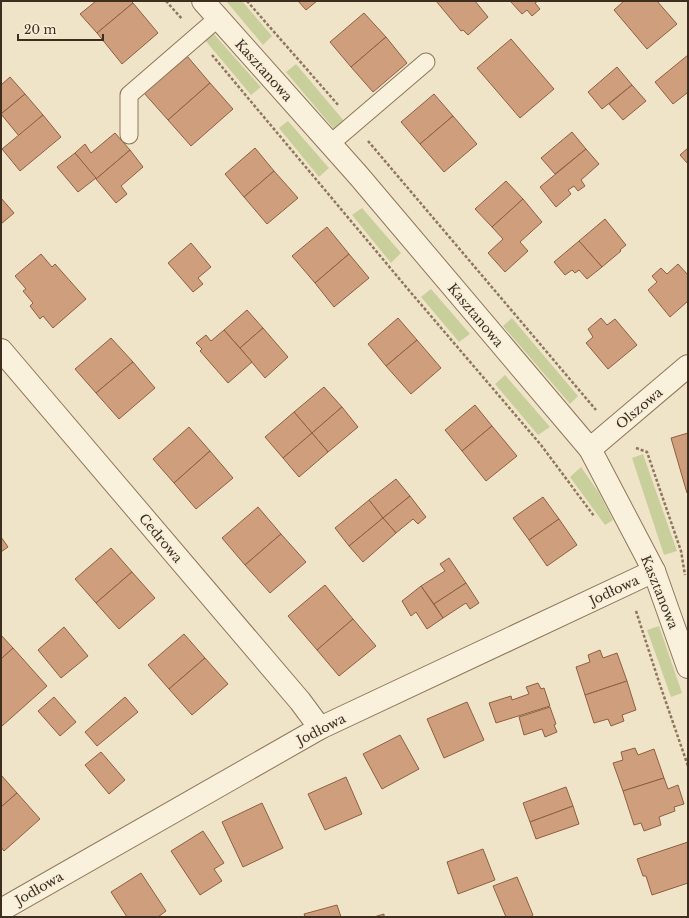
<svg xmlns="http://www.w3.org/2000/svg" width="689" height="918" font-family="'Libre Baskerville',serif">
<style>
.green{fill:#c9cf9b}
.building{fill:#cf9f7d;stroke:#8d5f41}
.lines{fill:none;stroke-linecap:round;stroke-linejoin:round}
.service-casing{stroke:#8d765c;stroke-width:19}
.minor-casing{stroke:#8d765c;stroke-width:24}
.path{stroke:#8d765c;stroke-width:2.5;stroke-dasharray:3 2;stroke-linecap:butt}
.service{stroke:#faf1dc;stroke-width:17}
.minor{stroke:#faf1dc;stroke-width:22}
.labels{text-anchor:middle;stroke-width:3.5;stroke-linejoin:round;paint-order:stroke}
.street-label{font-size:13px;fill:#3d2e20;stroke:#f7eed8}
</style>
<rect width="100%" height="100%" fill="#f0e4c8"/>
<g class="green">
<polygon points="226,1 242,1 272,36 263,45"/>
<polygon points="212,32 261,87 251,95 204,39"/>
<polygon points="296,64 344,121 334,129 286,72"/>
<polygon points="288,121 329,168 319,177 279,128"/>
<polygon points="362,208 401,253 391,263 352,215"/>
<polygon points="431,289 470,334 459,342 421,297"/>
<polygon points="512,318 578,396 570,404 503,326"/>
<polygon points="505,375 550,427 538,435 495,384"/>
<polygon points="643,454 677,551 664,555 632,458"/>
<polygon points="581,467 599,493 613,520 605,525 570,477"/>
<polygon points="659,626 682,693 671,697 647,630"/>
</g>
<g class="building">
<polygon points="96,1 131,1 133,3 97,33 80,14"/>
<polygon points="298,1 317,1 306,10"/>
<polygon points="436,1 475,1 488,17 468,35 463,30 461,31"/>
<polygon points="510,1 538,1 535,3 540,9 532,16 527,10 522,14"/>
<polygon points="624,1 657,1 677,24 647,49 614,10"/>
<polygon points="133,3 158,33 122,64 97,33"/>
<polygon points="364,13 386,37 351,67 330,42"/>
<polygon points="386,37 407,63 373,92 351,67"/>
<polygon points="511,39 554,89 520,118 477,68"/>
<polygon points="688,55 688,95 687,93 673,104 655,82"/>
<polygon points="187,56 210,83 168,120 144,93"/>
<polygon points="617,67 632,85 602,109 588,92"/>
<polygon points="10,77 25,94 1,114 1,85"/>
<polygon points="210,83 233,109 191,146 168,120"/>
<polygon points="632,85 646,101 623,120 609,104"/>
<polygon points="25,94 43,115 19,136 1,114"/>
<polygon points="434,94 453,116 420,144 401,122"/>
<polygon points="43,115 61,137 20,171 2,149"/>
<polygon points="453,116 477,144 444,172 420,144"/>
<polygon points="572,132 586,149 555,174 541,158"/>
<polygon points="115,133 130,150 96,179 75,153 85,144 91,153"/>
<polygon points="255,148 274,171 244,197 225,174"/>
<polygon points="688,148 688,164 680,155"/>
<polygon points="586,149 599,164 581,180 585,186 578,191 574,186 568,190 571,194 556,207 540,187"/>
<polygon points="130,150 143,167 121,186 127,194 116,203 96,179"/>
<polygon points="75,153 96,178 78,192 57,167"/>
<polygon points="274,171 298,198 267,224 244,197"/>
<polygon points="506,181 523,199 492,227 475,209"/>
<polygon points="1,198 14,213 1,224"/>
<polygon points="523,199 542,222 520,242 528,251 505,272 488,253 503,239 492,227"/>
<polygon points="605,219 626,245 620,250 621,251 602,267 579,241"/>
<polygon points="327,227 349,254 315,283 292,256"/>
<polygon points="579,241 602,267 587,279 579,270 575,273 572,270 565,275 554,262"/>
<polygon points="191,243 211,267 198,278 203,284 193,292 168,263"/>
<polygon points="41,254 52,267 55,264 86,299 53,328 43,316 40,319 30,306 33,303 23,291 26,289 15,276"/>
<polygon points="349,254 369,278 334,307 315,283"/>
<polygon points="678,264 688,275 688,301 670,317 648,290 657,282 652,276 661,268 667,274"/>
<polygon points="247,310 263,328 240,348 224,330"/>
<polygon points="398,318 417,340 386,366 368,344"/>
<polygon points="601,318 607,325 615,319 637,345 608,369 586,343 593,337 588,329"/>
<polygon points="263,328 288,357 265,378 240,348"/>
<polygon points="224,330 252,362 228,383 200,351 202,349 196,343 206,335 211,341"/>
<polygon points="111,338 133,362 96,393 75,369"/>
<polygon points="417,340 441,368 411,394 386,366"/>
<polygon points="133,362 155,388 119,419 96,393"/>
<polygon points="324,387 342,407 312,433 294,412"/>
<polygon points="475,405 492,426 462,451 445,430"/>
<polygon points="342,407 358,427 328,452 312,433"/>
<polygon points="294,412 312,433 283,458 265,437"/>
<polygon points="492,426 517,456 486,481 462,451"/>
<polygon points="189,427 210,451 174,483 153,459"/>
<polygon points="312,433 328,452 299,477 283,458"/>
<polygon points="688,433 688,493 687,493 671,438"/>
<polygon points="210,451 233,478 196,509 174,483"/>
<polygon points="396,479 410,496 383,518 369,500"/>
<polygon points="410,496 426,517 418,524 413,519 396,533 383,518"/>
<polygon points="543,497 559,519 529,540 513,518"/>
<polygon points="369,500 383,518 349,546 335,528"/>
<polygon points="258,507 281,534 245,565 222,538"/>
<polygon points="383,518 396,533 363,562 349,546"/>
<polygon points="559,519 577,545 547,566 529,540"/>
<polygon points="281,534 306,562 270,593 245,565"/>
<polygon points="1,537 8,547 1,552"/>
<polygon points="111,548 132,572 96,603 75,579"/>
<polygon points="449,558 466,583 434,604 421,586 445,571 440,564"/>
<polygon points="132,572 155,598 119,629 96,603"/>
<polygon points="466,583 479,603 470,609 466,603 443,618 434,604"/>
<polygon points="325,585 353,619 317,650 288,616"/>
<polygon points="421,586 443,618 427,629 416,612 411,616 402,601"/>
<polygon points="353,619 376,646 339,676 317,650"/>
<polygon points="64,627 88,656 61,678 38,650"/>
<polygon points="184,634 205,658 169,689 148,665"/>
<polygon points="1,635 13,648 1,659"/>
<polygon points="13,648 47,686 2,726 1,724 1,659"/>
<polygon points="600,650 603,658 617,653 627,681 585,695 576,667 590,662 588,655"/>
<polygon points="205,658 228,684 192,715 169,689"/>
<polygon points="627,681 636,710 622,715 624,721 611,726 608,719 594,723 585,695"/>
<polygon points="538,683 541,689 544,688 550,706 496,723 489,703 511,696 512,700 529,694 526,687"/>
<polygon points="54,697 76,722 60,736 38,711"/>
<polygon points="125,697 138,712 97,746 85,732"/>
<polygon points="467,702 484,740 444,758 427,719"/>
<polygon points="550,707 556,724 554,725 557,732 545,737 542,729 524,735 519,717"/>
<polygon points="400,735 419,769 382,789 363,754"/>
<polygon points="635,748 638,755 654,749 664,778 623,791 613,763 623,760 621,752"/>
<polygon points="101,752 125,780 109,794 85,765"/>
<polygon points="1,775 17,793 1,807"/>
<polygon points="346,777 362,814 325,830 308,794"/>
<polygon points="664,778 668,789 678,785 684,804 674,807 675,811 659,817 661,825 644,831 641,823 634,825 623,791"/>
<polygon points="566,787 573,806 530,822 523,803"/>
<polygon points="17,793 40,819 4,851 1,847 1,807"/>
<polygon points="262,803 283,848 243,867 222,822"/>
<polygon points="573,806 579,824 536,839 530,822"/>
<polygon points="203,831 224,863 214,869 222,881 200,895 171,851"/>
<polygon points="688,842 688,883 652,895 646,876 643,876 637,859"/>
<polygon points="483,849 495,880 458,894 447,862"/>
<polygon points="141,873 166,911 158,917 127,917 111,892"/>
<polygon points="517,877 533,915 530,917 506,917 493,886"/>
<polygon points="337,905 341,917 305,917 304,914"/>
<polygon points="384,914 384,917 374,917"/>
</g>
<g class="lines">
<g class="service-casing">
<g id="service">
<polyline points="129,135 129,95 218,18"/>
<polyline points="330,144 426,62"/>
</g>
</g>
<g class="minor-casing">
<g id="minor">
<polyline points="203,1 358,175 590,449 654,571 688,667"/>
<polyline points="1,350 300,701 320,728"/>
<polyline points="590,449 688,366"/>
<polyline points="1,910 320,728 654,571"/>
</g>
</g>
<g class="path">
<polyline points="166,1 182,19"/>
<polyline points="247,1 339,106"/>
<polyline points="212,55 407,288 541,445 594,516"/>
<polyline points="368,141 596,410"/>
<polyline points="636,448 647,452 681,551 685,575"/>
<polyline points="636,611 659,682 688,766"/>
</g>
<use href="#service" class="service"/>
<use href="#minor" class="minor"/>
</g>
<g class="labels">
<g class="street-label">
<text transform="translate(264 70) rotate(48)" y="5">Kasztanowa</text>
<text transform="translate(476 315) rotate(50)" y="5">Kasztanowa</text>
<text transform="translate(639 408) rotate(-40)" y="5">Olszowa</text>
<text transform="translate(161 538) rotate(50)" y="5">Cedrowa</text>
<text transform="translate(614 590) rotate(-25)" y="5">Jodłowa</text>
<text transform="translate(660 592) rotate(68)" y="5">Kasztanowa</text>
<text transform="translate(321 729) rotate(-27)" y="5">Jodłowa</text>
<text transform="translate(39 888) rotate(-30)" y="5">Jodłowa</text>
</g>
</g>
<rect width="689" height="918" fill="none" stroke="#3d2e20" stroke-width="4"/>
<path d="M18 34v6h85v-6" fill="none" stroke="#3d2e20" stroke-width="2"/>
<text x="24" y="34" font-size="12" fill="#3d2e20" stroke="#f7eed8" stroke-width="3" paint-order="stroke">20 m</text>
</svg>
